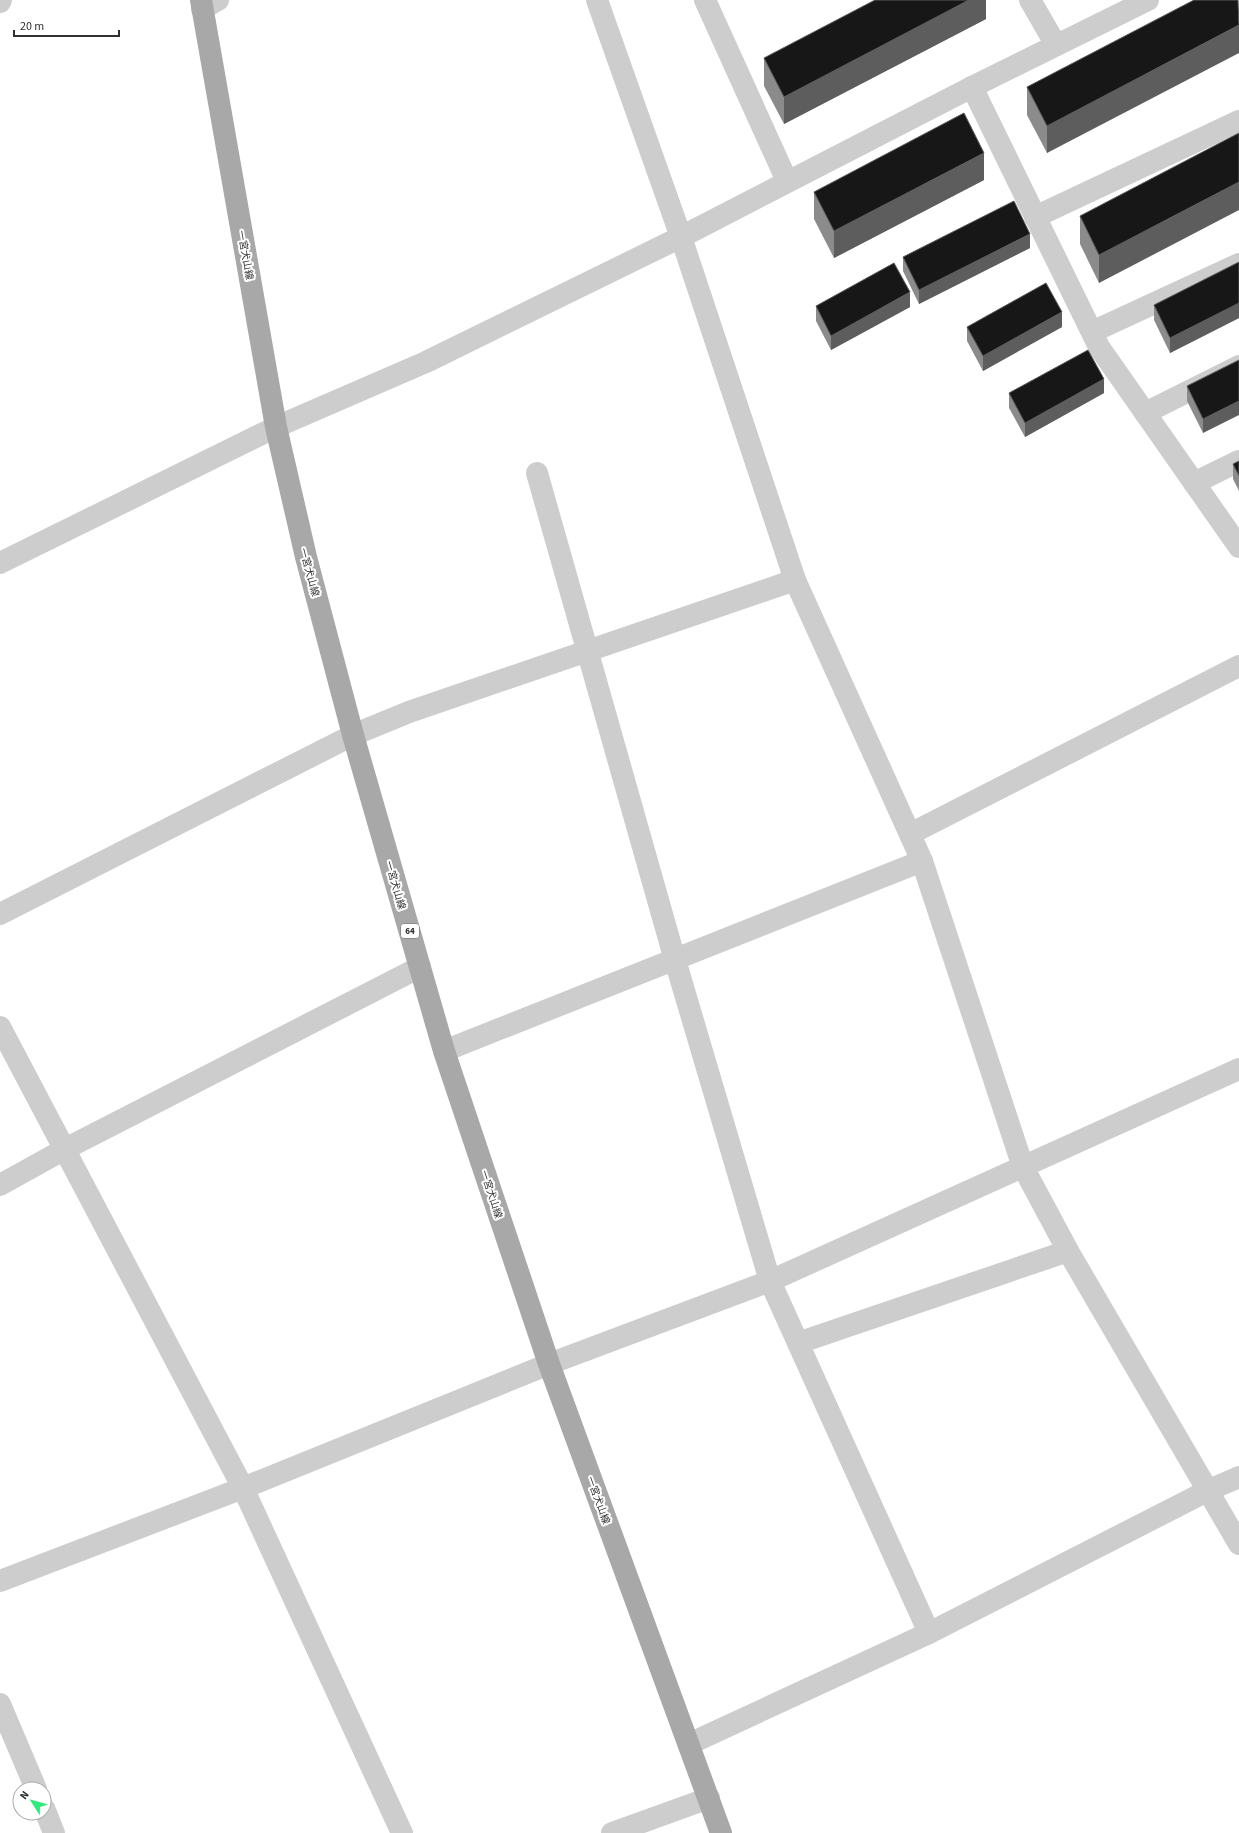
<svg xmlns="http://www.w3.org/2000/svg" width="1239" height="1833" font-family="'Source Sans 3','Noto Sans JP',sans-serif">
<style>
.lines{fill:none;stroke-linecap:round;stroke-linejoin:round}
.minor{stroke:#cdcdcd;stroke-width:22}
.primary{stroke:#a8a8a8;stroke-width:22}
.wall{fill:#8b8b8b}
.shaded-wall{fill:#5d5d5d}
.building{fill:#171717;stroke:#5d5d5d}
.labels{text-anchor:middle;stroke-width:4;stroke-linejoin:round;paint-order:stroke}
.shield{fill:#fff;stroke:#6e6e6e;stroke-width:1}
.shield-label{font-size:9px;font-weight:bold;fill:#303030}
.street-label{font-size:10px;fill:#303030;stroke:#fff}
</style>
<rect width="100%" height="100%" fill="#fff"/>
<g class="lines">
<g class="minor">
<polyline points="597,0 681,237 795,580 922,861 1023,1167 1068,1251 1239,1544"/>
<polyline points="705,0 787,181"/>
<polyline points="1030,0 1056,45"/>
<polyline points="0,2 1,0"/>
<polyline points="202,9 218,0"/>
<polyline points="972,87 1099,347 1239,547"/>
<polyline points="1035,217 1239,121"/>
<polyline points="1092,332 1239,264"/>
<polyline points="1145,413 1239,366"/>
<polyline points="537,473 675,960 770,1281 929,1633"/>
<polyline points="1194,483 1239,461"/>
<polyline points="0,563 276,427 426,362 681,237 972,87 1148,0"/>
<polyline points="910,834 1239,666"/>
<polyline points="0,914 353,735 409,712 795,580"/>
<polyline points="0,1027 243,1488 402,1833"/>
<polyline points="444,1051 922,861"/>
<polyline points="0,1185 65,1149 420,967"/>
<polyline points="798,1343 1068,1251"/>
<polyline points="0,1581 243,1488 549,1364 770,1281 1239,1069"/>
<polyline points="0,1704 36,1789"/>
<polyline points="689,1744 929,1633 1209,1490 1239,1477"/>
<polyline points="44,1808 54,1833"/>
<polyline points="612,1833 709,1798"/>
</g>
<polyline class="primary" points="201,0 276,427 306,557 353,735 444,1051 549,1364 721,1833"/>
</g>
<g class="wall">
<polygon points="986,0 986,19 784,124 764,86 764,58"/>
<polygon points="1239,1 1047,153 1027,115 1027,87"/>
<polygon points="1239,133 1099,283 1080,244 1080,216"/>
<polygon points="984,180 834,258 814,219 814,192"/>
<polygon points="1030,248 919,304 903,271 903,257"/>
<polygon points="1239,262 1239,318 1170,353 1154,320 1154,305"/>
<polygon points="816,306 910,307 831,350 816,321"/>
<polygon points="967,327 1062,327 983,371 967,341"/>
<polygon points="1239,360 1203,433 1187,401 1187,386"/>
<polygon points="1009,393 1104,393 1025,437 1009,408"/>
<polygon points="1239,461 1239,491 1233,479 1233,464"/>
</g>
<g class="shaded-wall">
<polygon points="969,0 986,0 986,19 784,124 784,97"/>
<polygon points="1239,25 1239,53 1047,153 1047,126"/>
<polygon points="984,153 984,180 834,258 834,231"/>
<polygon points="1239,182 1239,210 1099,283 1099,255"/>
<polygon points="1030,234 1030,248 919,304 919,290"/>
<polygon points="910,292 910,307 831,350 831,336"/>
<polygon points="1239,303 1239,318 1170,353 1170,338"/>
<polygon points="1062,312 1062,327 983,371 983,356"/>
<polygon points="1104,379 1104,393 1025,437 1025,423"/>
<polygon points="1239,401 1239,415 1203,433 1203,419"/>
</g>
<g class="building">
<polygon points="875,0 969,0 784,97 764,58"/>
<polygon points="1194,0 1238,0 1239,25 1047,126 1027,87"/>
<polygon points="964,113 984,153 834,231 814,192"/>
<polygon points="1239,133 1239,182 1099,255 1080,216"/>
<polygon points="1014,201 1030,234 919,290 903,257"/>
<polygon points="1239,262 1239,303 1170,338 1154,305"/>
<polygon points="894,263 910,292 831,336 816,306"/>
<polygon points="1046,283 1062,312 983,356 967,327"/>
<polygon points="1088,350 1104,379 1025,423 1009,393"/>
<polygon points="1239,360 1239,401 1203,419 1187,386"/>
<polygon points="1239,461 1239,476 1233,464"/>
</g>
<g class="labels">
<rect class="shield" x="401" y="924" width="18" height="14" rx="3"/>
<g class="shield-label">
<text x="410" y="934">64</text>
</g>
<g class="street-label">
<text transform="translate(246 255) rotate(80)" y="4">一宮犬山線</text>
<text transform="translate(310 572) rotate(75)" y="4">一宮犬山線</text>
<text transform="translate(396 885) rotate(74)" y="4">一宮犬山線</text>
<text transform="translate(492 1194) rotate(72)" y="4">一宮犬山線</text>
<text transform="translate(599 1500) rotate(70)" y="4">一宮犬山線</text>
</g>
</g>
<g transform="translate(32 1801) rotate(307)"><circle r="19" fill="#ffffff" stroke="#acacac"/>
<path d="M0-3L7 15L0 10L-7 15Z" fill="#2eeb7b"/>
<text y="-6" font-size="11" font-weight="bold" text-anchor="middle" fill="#303030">N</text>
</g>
<path d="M14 30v6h105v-6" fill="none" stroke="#303030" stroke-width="2"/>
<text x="20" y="30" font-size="12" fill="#303030" stroke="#ffffff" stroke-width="3" paint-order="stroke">20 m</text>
</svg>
